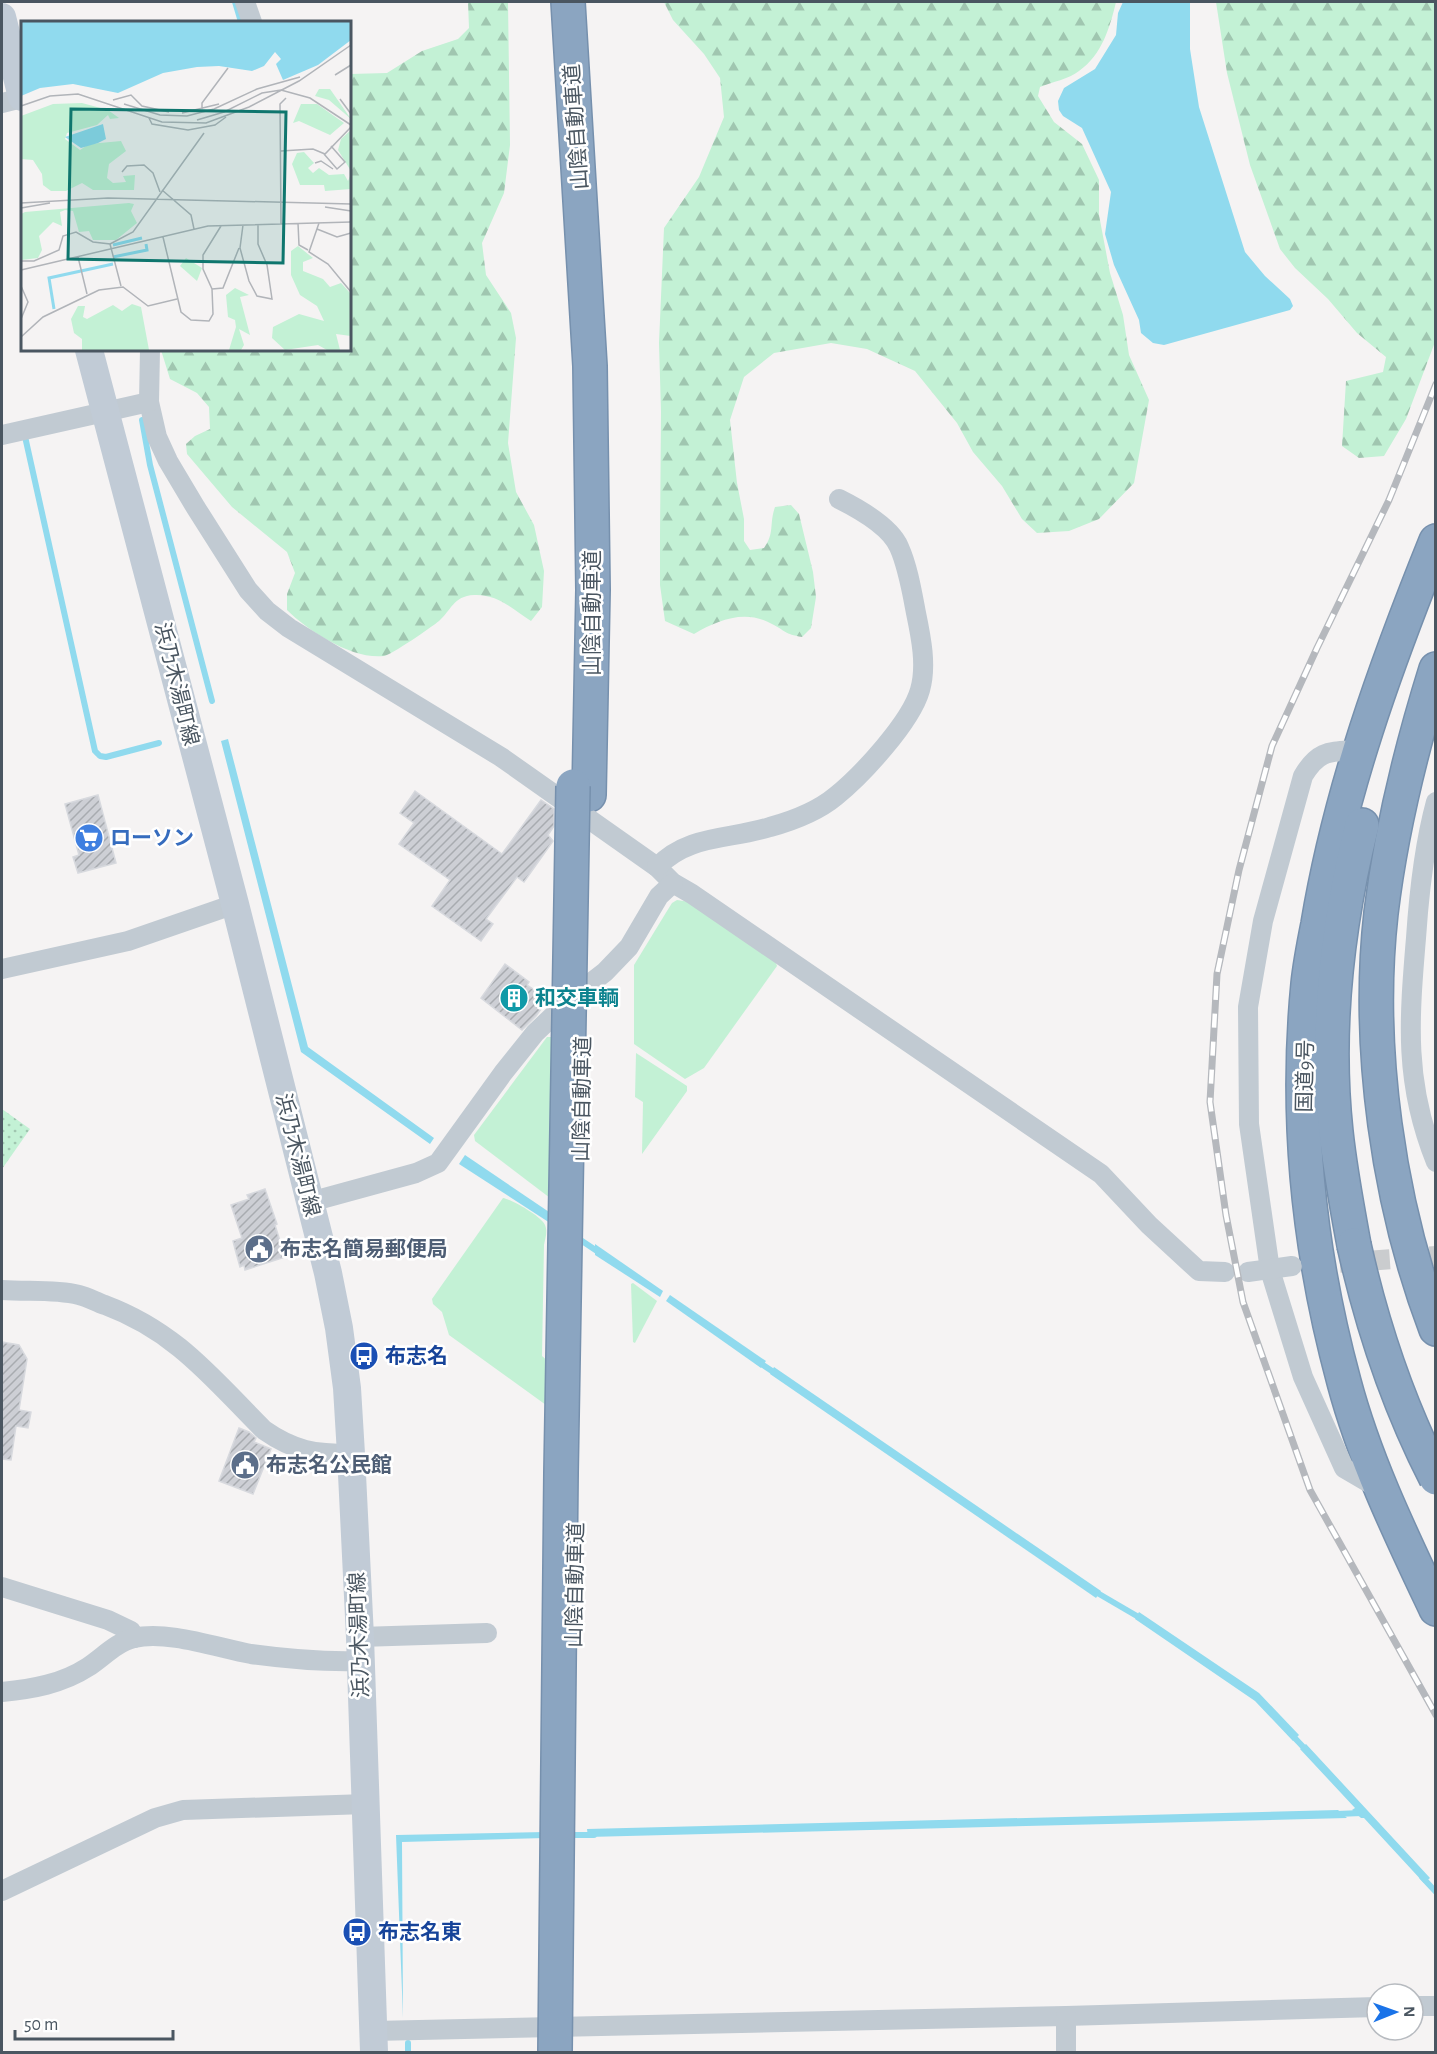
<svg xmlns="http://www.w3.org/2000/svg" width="1437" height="2054" font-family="'Alegreya Sans','Noto Sans JP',sans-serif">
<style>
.green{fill:#c3f1d5}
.forest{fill:url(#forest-firs)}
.park{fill:url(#park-dots)}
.water{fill:#90daee}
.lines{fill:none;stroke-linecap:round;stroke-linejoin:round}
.stream{stroke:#90daee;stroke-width:6}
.building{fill:url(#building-hatch);stroke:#d7d9de;stroke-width:1.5}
.street-tunnel{stroke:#caccce;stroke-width:20;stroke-dasharray:20 10;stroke-linecap:butt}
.highway-casing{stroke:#7690ad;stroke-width:36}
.street{stroke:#c1cad2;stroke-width:20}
.secondary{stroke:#c1cbd6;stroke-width:28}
.highway{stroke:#8ba5c1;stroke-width:33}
.rail-casing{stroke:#b5b8bd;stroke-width:7}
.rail{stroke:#fff;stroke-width:4.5;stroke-dasharray:14;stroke-linecap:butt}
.highway-bridge-casing{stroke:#7690ad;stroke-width:36;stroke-linecap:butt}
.highway-bridge{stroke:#8ba5c1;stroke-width:33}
.labels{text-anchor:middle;stroke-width:5;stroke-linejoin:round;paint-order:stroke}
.street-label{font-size:21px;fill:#4a5661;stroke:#fff}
.shop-label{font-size:21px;font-weight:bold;fill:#366cbe;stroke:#fff;text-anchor:start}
.culture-label{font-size:21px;font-weight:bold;fill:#0d838f;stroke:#fff;text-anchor:start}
.service-label{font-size:21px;font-weight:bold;fill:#4e5e75;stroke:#fff;text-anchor:start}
.transit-label{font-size:21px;font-weight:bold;fill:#164399;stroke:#fff;text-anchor:start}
.inset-river{fill:none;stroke:#90daee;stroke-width:3}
.inset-road{fill:none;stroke:#b1b4b9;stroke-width:1.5}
.view{fill:#0f766e;fill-opacity:0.15;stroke:#0f766e;stroke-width:3}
.inset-edge{fill:none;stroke:#4a5661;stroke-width:3}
</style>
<defs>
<pattern id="forest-firs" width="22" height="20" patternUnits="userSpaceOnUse" patternTransform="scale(1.5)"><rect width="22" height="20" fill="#c3f1d5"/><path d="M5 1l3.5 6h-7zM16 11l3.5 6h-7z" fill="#a0c6b0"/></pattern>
<pattern id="park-dots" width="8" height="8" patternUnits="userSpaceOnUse" patternTransform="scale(1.5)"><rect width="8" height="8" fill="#c3f1d5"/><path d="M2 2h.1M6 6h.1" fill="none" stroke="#a0c6b0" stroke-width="1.8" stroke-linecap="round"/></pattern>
<pattern id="building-hatch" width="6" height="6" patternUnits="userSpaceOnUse" patternTransform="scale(1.5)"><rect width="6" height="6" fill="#cdcfd5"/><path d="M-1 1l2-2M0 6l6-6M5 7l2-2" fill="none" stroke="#a8abb0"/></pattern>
</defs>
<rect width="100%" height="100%" fill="#f5f3f3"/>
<g class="green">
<polygon points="677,900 690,902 775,960 777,966 704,1068 685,1079 634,1044 634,965 667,911 672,903"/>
<polygon points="547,1037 557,1037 554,1201 475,1141 474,1135"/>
<polygon points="636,1053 687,1086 687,1091 642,1154 643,1102 635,1097"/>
<path d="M503 1198C513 1200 542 1217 545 1225 548 1232 545 1239 544 1245L542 1356 550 1363 546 1405 449 1335 442 1312 433 1304 432 1299Z"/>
<polygon points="633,1283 657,1301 635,1343 633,1342 631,1284"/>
</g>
<g class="forest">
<path d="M468 2H508L510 145 504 193 482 243 486 275 511 313 516 338 508 443 516 492 534 525 544 571 542 607 531 621C512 609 498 594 474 595 453 596 451 611 439 621 432 627 391 655 384 656 353 660 308 631 287 610V594L295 573 287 552 232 507 187 454 186 444 195 436 210 429 209 407 197 393 170 379 161 350H350V74L387 73 422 51 458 39 469 28Z"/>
<path d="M664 2H1116C1110 27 1102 55 1079 71 1069 79 1052 82 1040 87L1038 96 1054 122 1082 144 1099 180V215L1110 273 1123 315 1129 355 1149 400 1134 483 1099 519 1069 531 1037 533 1022 519 1002 486 973 452 957 423 915 371 867 349 831 343 774 353 744 377 730 420 737 483 744 519V541L750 550 764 548C775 533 769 524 775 507L791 505 799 514 813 572 816 597 811 628 802 637C784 634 786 631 772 624 745 609 718 620 694 634L665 621 660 585V535L661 412 659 343 664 228 699 177 724 117 720 78 704 54 673 20Z"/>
<polygon points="1216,2 1435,2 1435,342 1406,419 1384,456 1359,458 1342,446 1346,381 1383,372 1386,357 1357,333 1328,299 1295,268 1280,249 1250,165 1227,73"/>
</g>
<polygon class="park" points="2,1109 30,1129 2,1169"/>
<g class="water">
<polygon points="1123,2 1190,2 1190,49 1199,107 1245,252 1265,276 1290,299 1293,306 1290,310 1164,345 1153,343 1141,333 1139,320 1114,265 1105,234 1111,192 1082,128 1063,116 1059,110 1058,101 1064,88 1095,69 1116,35 1118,13"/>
<polygon points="228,739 308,1047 434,1138 430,1144 301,1052 221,741"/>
<polygon points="465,1155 555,1216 550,1223 459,1164"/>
<polygon points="595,1244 663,1291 660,1297 595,1255"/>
<polygon points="670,1295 766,1361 761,1368 666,1301"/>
<polygon points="774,1367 1101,1591 1096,1598 770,1374"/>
<polygon points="1139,1612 1259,1693 1299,1735 1293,1741 1255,1701 1135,1619"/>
<polygon points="1306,1744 1430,1878 1424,1883 1364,1818 1361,1818 1352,1810 1355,1808 1300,1749"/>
<polygon points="1338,1810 1347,1818 588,1837 587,1829"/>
<polygon points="545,1832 545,1838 402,1842 403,2018 396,1835"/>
</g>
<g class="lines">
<g class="stream">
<polyline points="235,2 241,22"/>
<polyline points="142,420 150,465 212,701"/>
<polyline points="24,432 95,751 100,756 106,757 159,743"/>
<polyline points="576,1237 600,1253"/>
<polyline points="757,1361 778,1375"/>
<polyline points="1094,1591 1142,1619"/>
<polyline points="1290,1733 1308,1752"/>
<polyline points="1336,1814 1362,1813"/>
<polyline points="566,1835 594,1835"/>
<polyline points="1422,1877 1436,1892"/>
<polyline points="408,2043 408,2052"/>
</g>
</g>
<g class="building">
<polygon points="415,791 502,854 541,800 554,809 554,826 548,835 553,841 524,882 517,877 486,919 493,924 481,941 432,906 450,880 399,844 414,823 400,813"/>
<polygon points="98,795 116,863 78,873 73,857 79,855 65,804"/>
<polygon points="505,964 529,982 527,985 548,999 536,1016 522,1030 481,998"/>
<polygon points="265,1189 277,1224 275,1225 285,1257 245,1270 244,1265 240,1267 235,1249 233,1241 242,1238 231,1205 249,1199 247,1195"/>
<polygon points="2,1342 19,1345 27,1359 19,1410 31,1412 28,1428 16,1426 11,1460 2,1459"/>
<polygon points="239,1428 249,1432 256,1438 254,1442 271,1449 253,1494 219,1481"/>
</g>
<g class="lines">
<polyline class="street-tunnel" points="1310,1265 1436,1256"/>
<g class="highway-casing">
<g id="highway">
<polyline points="568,2 590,366 593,590 589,795"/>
<path d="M1436 541C1386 665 1340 791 1318 924 1314 944 1310 964 1308 984 1295 1117 1309 1253 1344 1382 1365 1461 1401 1535 1436 1609"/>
<path d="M1436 669C1411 749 1391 830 1381 913 1366 1047 1388 1203 1436 1329"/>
<path d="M1354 1245C1347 1207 1340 1170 1336 1132 1325 1029 1337 925 1362 825"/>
</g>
</g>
<g class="street">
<polyline points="245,2 252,22"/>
<polyline points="2,103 22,98"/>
<polyline points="149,402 157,437 168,461 196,508 248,590 267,611 289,628 501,757 657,867 673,883 692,894 1101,1174 1149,1225 1199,1271 1225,1272"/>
<polyline points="2,435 149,402 150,350"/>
<path d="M1359 750C1330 752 1319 749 1303 776L1263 921 1248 1007 1249 1124 1270 1270 1303 1377 1344 1468 1380 1489"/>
<path d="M1436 802C1424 846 1419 893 1416 938 1409 1021 1404 1083 1436 1162"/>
<path d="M657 867C689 834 729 840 770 827 792 821 818 811 836 796 862 775 911 722 920 690 927 666 921 637 916 613 912 592 908 567 899 547 890 526 859 509 839 499"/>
<polyline points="2,969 128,941 235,904"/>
<polyline points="310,1202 416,1173 438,1163 503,1073 535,1033 574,996 605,972 629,947 659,896 673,883"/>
<polyline points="1248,1272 1292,1266"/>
<path d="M2 1290C27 1292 54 1289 79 1295 88 1297 96 1302 105 1305 177 1332 212 1378 264 1430 294 1451 315 1454 351 1454"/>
<polyline points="2,1587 108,1620 131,1631 134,1638"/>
<polyline points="360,1637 487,1633"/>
<path d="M2 1692C32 1689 62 1684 88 1667 103 1657 117 1642 134 1638 167 1630 218 1648 251 1654 287 1659 324 1662 360 1661"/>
<polyline points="2,1891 155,1818 183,1810 366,1804"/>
<polyline points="1413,2006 1436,2006"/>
<polyline points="373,2031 1066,2016 1377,2007"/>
<polyline points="1066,2052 1066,2016"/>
</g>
<g class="secondary">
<polyline points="2,17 22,97"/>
<polyline points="89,350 235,904 328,1273 339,1328 347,1388 351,1454 360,1637 374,2052"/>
</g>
<use href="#highway" class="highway"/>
<g class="rail-casing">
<polyline id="rail" points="1436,384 1389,500 1317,648 1272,746 1239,870 1217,974 1210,1102 1226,1215 1243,1302 1310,1490 1436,1715"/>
</g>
<use href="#rail" class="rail"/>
<g class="highway-bridge-casing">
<g id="highway-bridge">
<path d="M1354 1245C1372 1326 1398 1404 1436 1478"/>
<polyline points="555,2052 561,1473 573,786"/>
</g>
</g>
<use href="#highway-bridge" class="highway-bridge"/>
</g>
<defs>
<g id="supermarket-disc" transform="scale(1.5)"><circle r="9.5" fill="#3f7fe0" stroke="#fff"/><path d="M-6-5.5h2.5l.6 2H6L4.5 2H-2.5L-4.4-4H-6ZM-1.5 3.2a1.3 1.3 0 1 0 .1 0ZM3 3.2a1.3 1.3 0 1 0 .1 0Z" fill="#fff"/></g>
<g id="building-disc" transform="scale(1.5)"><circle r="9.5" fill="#0f9aa8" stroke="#fff"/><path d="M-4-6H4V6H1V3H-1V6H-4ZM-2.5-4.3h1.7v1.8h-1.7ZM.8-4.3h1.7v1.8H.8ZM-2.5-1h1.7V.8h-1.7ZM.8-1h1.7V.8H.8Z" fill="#fff"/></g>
<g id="civic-disc" transform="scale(1.5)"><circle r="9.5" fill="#5c6f8a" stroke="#fff"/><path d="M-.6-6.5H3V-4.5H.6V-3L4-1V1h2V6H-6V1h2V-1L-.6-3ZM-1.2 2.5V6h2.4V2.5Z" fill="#fff"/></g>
<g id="bus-disc" transform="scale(1.5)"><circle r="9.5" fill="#1a4fb4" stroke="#fff"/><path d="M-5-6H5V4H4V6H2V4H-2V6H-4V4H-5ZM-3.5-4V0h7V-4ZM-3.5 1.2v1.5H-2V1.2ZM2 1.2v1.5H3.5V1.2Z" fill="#fff"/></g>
</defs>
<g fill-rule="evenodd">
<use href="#supermarket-disc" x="89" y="838"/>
<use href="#building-disc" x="514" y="998"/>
<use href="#civic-disc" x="259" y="1249"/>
<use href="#bus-disc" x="364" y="1356"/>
<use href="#civic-disc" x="245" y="1465"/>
<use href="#bus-disc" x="357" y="1932"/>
</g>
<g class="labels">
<g class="street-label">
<text transform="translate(576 127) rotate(-94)" y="7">山陰自動車道</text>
<text transform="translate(592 613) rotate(-90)" y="7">山陰自動車道</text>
<text transform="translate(177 684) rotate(76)" y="7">浜乃木湯町線</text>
<text transform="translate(1305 1076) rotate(-89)" y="7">国道9号</text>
<text transform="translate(582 1099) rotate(-89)" y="7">山陰自動車道</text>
<text transform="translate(298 1155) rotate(76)" y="7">浜乃木湯町線</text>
<text transform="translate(575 1585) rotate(-89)" y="7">山陰自動車道</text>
<text transform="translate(359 1635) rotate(-92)" y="7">浜乃木湯町線</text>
</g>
<g class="shop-label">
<text x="110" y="845">ローソン</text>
</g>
<g class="culture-label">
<text x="535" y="1005">和交車輌</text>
</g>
<g class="service-label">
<text x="280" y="1256">布志名簡易郵便局</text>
<text x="266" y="1472">布志名公民館</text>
</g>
<g class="transit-label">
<text x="385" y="1363">布志名</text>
<text x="378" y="1939">布志名東</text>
</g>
</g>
<g transform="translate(21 21)">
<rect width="330" height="330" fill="#f5f3f3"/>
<path d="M298 68H309L330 98 308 79 294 75Z" fill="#c3f1d5"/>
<path d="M61 82 87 89 98 97 89 98 87 94 76 104 46 112 44 118 59 129 68 123 100 120 105 130 88 143 86 157 92 162 105 161 102 155 114 154 113 169H72L61 162 45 170H30L22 164 21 153 12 139 0 138V95L32 83ZM280 83H296L323 102 309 114 278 100 272 102ZM330 109V150L317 129 320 118ZM283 131 293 142 287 147 292 152 298 147 308 154 323 153 327 160 330 153V168L304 170 303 164H279L271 143 276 132ZM108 182 113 183 110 190 116 202 95 219H72L68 210 58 211 52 190 44 189 39 191 41 205 32 201 18 215 21 229 17 237 0 239V193L4 191ZM277 225 292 237 282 241V250L302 258 309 266 320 262 330 273V315L315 313 319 329H306L297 324 264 329 251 317 252 306 278 293 303 300 296 285 279 274 270 254V230ZM214 267 228 274 219 276 229 314 218 308 223 324 220 329H208L215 306 214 299 207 296 205 274ZM111 283 120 286 128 329H61V318L53 312 50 298 57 285H64L62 296 66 298 92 284 101 290Z" fill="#c3f1d5"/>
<path d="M165 237 181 247 176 260 159 245Z" fill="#c3f1d5"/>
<path d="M0 1H330V19L297 44 262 59 255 43 260 38 254 31 243 45 231 50 198 45 176 46 142 52 97 72 52 63 19 67 0 75ZM82 103 85 118 77 122 60 127 44 116Z" fill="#90daee"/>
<path class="inset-river" d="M92 224 121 217M92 236 126 229 125 223M33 288 28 257 92 243"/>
<path class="inset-road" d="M314 54 330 44M319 78 330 93M92 79 110 74 121 85 148 91M103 83 139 94 166 95 193 88 236 68 279 56M0 85 29 75 57 73 141 101 185 102 228 86 278 60 330 24M181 88V82L207 47M161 92 198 83M128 97 131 103 167 109 194 104 205 96M176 99 203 91 241 72 260 69 289 77 330 104M260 130 292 128 304 133 330 106M303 133 316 148 324 141 310 125M294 142 300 140 312 148M101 151 106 145 123 144 132 152 139 171M141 169 170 194 173 208M0 182 87 177 330 183M304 186 330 190M0 187 29 182M277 202 278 224 287 229M298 202 288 231 307 243 330 271M260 203 259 83 265 77M222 204 219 227 228 260 236 275 251 278 246 244 237 223V203M296 208 316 216 330 212M142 216 160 291 170 299 188 300 192 293 191 268 182 248V234L200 205M89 223 112 211 183 112M57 236 66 273M0 240H13L38 229 42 215 55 211 72 221 89 223 100 265M0 249 187 205 330 201M0 265 7 281 0 298M191 268 202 267 218 227M0 316 22 296 78 269 102 266 127 285 156 278"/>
<path class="view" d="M50 88 265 91 262 242 47 238Z"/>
<rect width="330" height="330" class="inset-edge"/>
</g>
<rect width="1437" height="2054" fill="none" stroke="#4a5661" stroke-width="6"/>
<g transform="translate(1395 2012) rotate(89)"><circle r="28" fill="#ffffff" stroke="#b7bbc0" stroke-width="1.5"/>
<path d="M0-4.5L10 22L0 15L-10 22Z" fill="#1a73e8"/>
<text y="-9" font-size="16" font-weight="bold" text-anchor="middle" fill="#4a5661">N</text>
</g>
<path d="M15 2030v9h158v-9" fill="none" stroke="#4a5661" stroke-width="3"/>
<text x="24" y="2030" font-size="18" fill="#4a5661" stroke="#ffffff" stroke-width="4.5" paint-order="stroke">50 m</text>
</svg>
